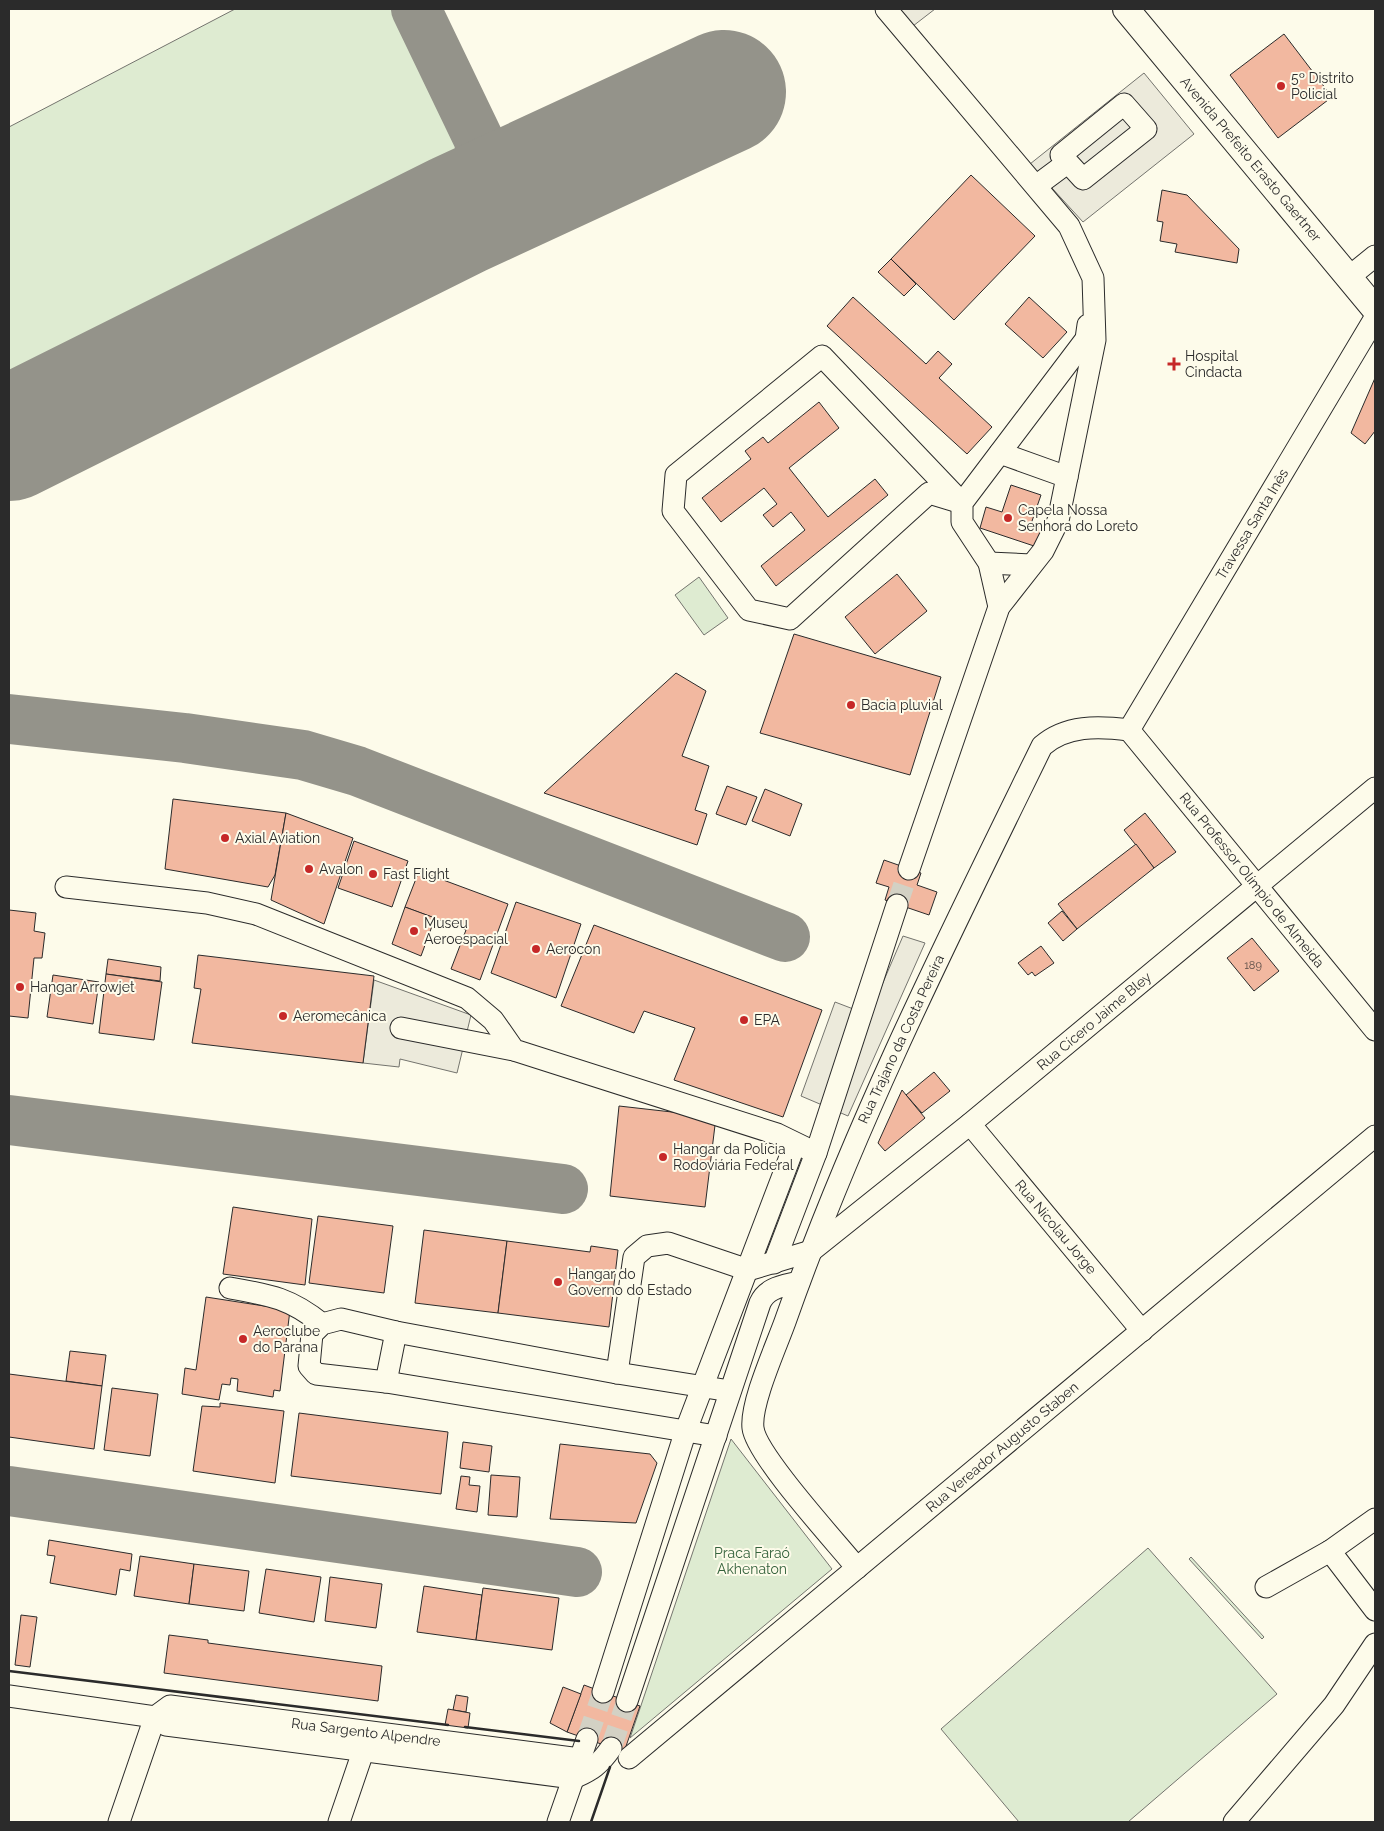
<svg xmlns="http://www.w3.org/2000/svg" width="1384" height="1831" font-family="Raleway,sans-serif">
<style>
.green{fill:#deebd1;stroke:#74746e}
.parking{fill:#eceadb;stroke:#74746e}
.lines{fill:none;stroke-linecap:round;stroke-linejoin:round}
.taxiway{stroke:#94938a;stroke-width:50}
.runway{stroke:#94938a;stroke-width:124}
.building{fill:#f2b8a0;stroke:#2b2b2b}
.minor-tunnel{stroke:#d3d1c4;stroke-width:21;stroke-dasharray:21 11;stroke-linecap:butt}
.minor-casing{stroke:#2b2b2b;stroke-width:23}
.major-casing{stroke:#2b2b2b;stroke-width:28}
.minor{stroke:#fdfbea;stroke-width:21}
.major{stroke:#fdfbea;stroke-width:26}
.wall{stroke:#2b2b2b;stroke-width:2.5}
.poi-dot{fill:#c62828;stroke:#fdfbea;stroke-width:2}
.labels{text-anchor:middle;stroke-width:4;stroke-linejoin:round;paint-order:stroke}
.number-label{font-size:11px;fill:#5d4e48}
.poi-label{font-size:14px;fill:#2b2b2b;stroke:#fdfbea;text-anchor:start}
.street-label{font-size:14px;fill:#2b2b2b;stroke:#fdfbea}
.park-label{font-size:14px;fill:#34623c;stroke:#fdfbea}
</style>
<rect width="100%" height="100%" fill="#fdfbea"/>
<g class="green">
<polygon points="235,9 399,9 473,147 471,170 9,395 9,127"/>
<polygon points="699,577 728,618 704,635 675,595"/>
<polygon points="731,1439 832,1569 630,1738"/>
<polygon points="1148,1548 1277,1694 1128,1822 1019,1822 941,1729"/>
<polygon points="1191,1557 1264,1637 1262,1639 1189,1559"/>
</g>
<g class="parking">
<polygon points="900,9 935,9 913,26"/>
<polygon points="1144,73 1194,134 1083,222 1030,164"/>
<polygon points="903,936 925,943 848,1116 801,1096 835,1002 869,1015"/>
<polygon points="374,980 471,1015 457,1073 400,1059 399,1067 363,1063"/>
</g>
<g class="lines">
<g class="taxiway">
<polyline points="416,9 479,140 482,165 478,186 458,215"/>
<polyline points="9,444 24,431"/>
<polyline points="9,719 185,738 303,755 357,771 785,937"/>
<polyline points="9,1120 563,1189"/>
<polyline points="9,1491 577,1572"/>
</g>
<polyline class="runway" points="9,439 458,215 724,92"/>
</g>
<g class="building">
<polygon points="1284,34 1332,97 1278,138 1230,75"/>
<polygon points="971,175 1035,236 954,320 891,259"/>
<polygon points="1162,190 1187,195 1239,249 1237,263 1175,252 1177,244 1160,241 1163,222 1157,221"/>
<polygon points="891,259 916,284 904,296 878,272"/>
<polygon points="853,297 926,364 938,351 952,364 939,378 992,427 967,454 827,326"/>
<polygon points="1029,297 1067,332 1043,358 1005,324"/>
<polygon points="1375,378 1375,431 1365,444 1351,433"/>
<polygon points="819,402 839,428 789,468 828,517 875,479 888,495 776,586 761,566 805,530 791,512 773,527 763,515 777,504 764,488 721,522 702,498 751,459 745,451 763,437 768,443"/>
<polygon points="1011,485 1041,495 1031,524 1043,528 1037,547 980,528 986,507 1002,512"/>
<polygon points="897,574 927,611 875,654 845,617"/>
<polygon points="794,634 941,677 910,775 760,733"/>
<polygon points="676,673 706,691 682,756 709,766 695,810 707,814 697,845 544,793"/>
<polygon points="727,786 757,797 746,825 716,814"/>
<polygon points="765,789 802,804 790,836 752,821"/>
<polygon points="173,799 286,813 275,875 268,887 165,869"/>
<polygon points="286,813 353,838 324,924 271,900"/>
<polygon points="1145,813 1176,852 1154,868 1124,830"/>
<polygon points="354,841 408,861 392,907 338,888"/>
<polygon points="1136,844 1154,868 1077,929 1058,904"/>
<polygon points="884,860 921,873 917,885 937,892 929,915 885,900 889,887 876,883"/>
<polygon points="419,871 508,904 480,980 451,969 466,930 405,907"/>
<polygon points="516,902 581,924 556,998 491,973"/>
<polygon points="405,907 435,918 421,956 392,944"/>
<polygon points="9,910 36,913 34,931 45,933 42,958 34,958 28,1018 9,1016"/>
<polygon points="1062,911 1077,929 1063,941 1048,923"/>
<polygon points="594,925 822,1010 783,1117 674,1080 695,1028 644,1011 634,1033 561,1006"/>
<polygon points="1252,938 1279,971 1254,991 1227,958"/>
<polygon points="1041,946 1054,963 1035,976 1032,972 1028,975 1018,963"/>
<polygon points="198,955 374,976 363,1063 192,1043 201,989 194,988"/>
<polygon points="108,959 161,967 160,981 106,974"/>
<polygon points="106,974 162,982 154,1040 99,1033"/>
<polygon points="53,975 99,982 93,1024 47,1017"/>
<polygon points="934,1072 950,1091 922,1113 906,1095"/>
<polygon points="902,1090 925,1118 885,1151 878,1143"/>
<polygon points="619,1106 716,1117 705,1207 610,1196"/>
<polygon points="233,1207 312,1219 305,1285 223,1274"/>
<polygon points="318,1216 393,1226 384,1293 309,1283"/>
<polygon points="424,1230 507,1241 498,1313 415,1303"/>
<polygon points="507,1241 590,1252 591,1246 618,1250 609,1327 498,1313"/>
<polygon points="206,1297 290,1310 280,1391 274,1390 273,1397 237,1391 238,1379 231,1378 230,1385 222,1384 219,1400 182,1394 185,1368 196,1370"/>
<polygon points="70,1351 106,1355 102,1386 66,1381"/>
<polygon points="9,1374 102,1386 94,1449 9,1437"/>
<polygon points="112,1388 158,1394 150,1456 104,1450"/>
<polygon points="220,1403 284,1411 275,1483 193,1471 202,1406 220,1407"/>
<polygon points="299,1413 448,1432 441,1494 291,1476"/>
<polygon points="463,1442 492,1446 489,1472 460,1468"/>
<polygon points="560,1444 650,1454 657,1463 636,1523 550,1519"/>
<polygon points="491,1475 520,1477 517,1517 488,1515"/>
<polygon points="461,1476 470,1477 469,1485 480,1486 477,1512 456,1509"/>
<polygon points="49,1540 132,1554 130,1571 120,1569 116,1595 50,1583 55,1556 47,1555"/>
<polygon points="140,1556 194,1564 189,1604 134,1596"/>
<polygon points="194,1564 249,1571 244,1611 189,1604"/>
<polygon points="266,1569 321,1577 314,1622 259,1613"/>
<polygon points="330,1577 382,1584 376,1628 325,1621"/>
<polygon points="424,1586 482,1595 476,1640 417,1632"/>
<polygon points="483,1588 559,1598 552,1650 476,1640"/>
<polygon points="21,1615 37,1617 30,1667 15,1665"/>
<polygon points="169,1635 208,1640 208,1643 382,1666 378,1701 164,1673"/>
<polygon points="584,1685 640,1706 624,1752 567,1732"/>
<polygon points="563,1687 581,1694 567,1732 550,1723"/>
<polygon points="456,1695 468,1697 466,1712 453,1710"/>
<polygon points="448,1709 470,1713 468,1728 445,1725"/>
</g>
<g class="lines">
<g class="minor-tunnel">
<polyline points="897,905 909,869"/>
<polyline points="587,1739 603,1692"/>
<polyline points="611,1748 627,1701"/>
</g>
<g class="minor-casing">
<g id="minor">
<polyline points="886,9 1069,226 1093,278 1095,340 1058,521 1043,551 999,607 909,869"/>
<polygon points="1124,104 1146,129 1083,179 1061,155"/>
<polyline points="1036,186 1067,163"/>
<polyline points="1349,277 1375,256"/>
<polygon points="822,356 962,503 929,493 790,619 749,610 673,511 676,475"/>
<polyline points="1000,453 1067,477"/>
<polyline points="989,563 1031,565"/>
<polyline points="999,607 989,563 962,522 962,503 1086,339 1088,325"/>
<polyline points="1129,730 1375,318"/>
<polyline points="1129,730 1375,1030"/>
<polyline points="66,887 207,903 256,914 467,998 493,1020 514,1050 777,1134 816,1153"/>
<polyline points="401,1028 514,1050"/>
<polyline points="970,1124 1142,1331"/>
<polyline points="774,1263 816,1153 897,905"/>
<path d="M230 1288C270 1295 290 1298 322 1324"/>
<polyline points="617,1373 634,1257 647,1246 668,1243 748,1270 811,1251 970,1124 1375,788"/>
<polyline points="386,1382 396,1332"/>
<polyline points="716,1436 386,1382 316,1374 309,1366 312,1334 322,1324 341,1319 396,1332 617,1373 730,1391"/>
<polyline points="1330,1551 1375,1610"/>
<path d="M857 1568C836 1542 756 1455 753 1428 750 1403 777 1345 786 1319 856 1121 950 934 1042 746 1066 725 1098 726 1129 730"/>
<polyline points="1266,1587 1330,1551 1375,1519"/>
<polyline points="603,1692 686,1430 795,1144"/>
<path d="M9 1696 155 1717 166 1725 573 1778C591 1771 600 1764 611 1748"/>
<path d="M627 1701 760 1303C767 1287 784 1286 799 1282"/>
<polyline points="155,1717 170,1706 580,1759"/>
<polyline points="629,1758 1375,1136"/>
<polyline points="119,1822 155,1717"/>
<polyline points="339,1822 368,1737"/>
<polyline points="558,1822 587,1739"/>
<polyline points="1234,1822 1334,1705 1375,1644"/>
</g>
</g>
<g class="major-casing">
<polyline id="major" points="1126,9 1375,309"/>
</g>
<use href="#minor" class="minor"/>
<use href="#major" class="major"/>
<g class="wall">
<polyline points="9,1671 448,1725"/>
<polyline points="465,1727 579,1741"/>
<polyline points="591,1822 610,1767"/>
</g>
</g>
<g class="poi-dot">
<circle cx="1281" cy="86" r="5"/>
<path d="M1171.5 356.5h5v5h5v5h-5v5h-5v-5h-5v-5h5z"/>
<circle cx="1008" cy="518" r="5"/>
<circle cx="851" cy="705" r="5"/>
<circle cx="225" cy="838" r="5"/>
<circle cx="309" cy="869" r="5"/>
<circle cx="373" cy="874" r="5"/>
<circle cx="414" cy="931" r="5"/>
<circle cx="536" cy="949" r="5"/>
<circle cx="20" cy="987" r="5"/>
<circle cx="283" cy="1016" r="5"/>
<circle cx="744" cy="1020" r="5"/>
<circle cx="663" cy="1157" r="5"/>
<circle cx="558" cy="1282" r="5"/>
<circle cx="243" cy="1339" r="5"/>
</g>
<g class="labels">
<g class="number-label">
<text x="1253" y="969">189</text>
</g>
<g class="poi-label">
<text x="1291" y="83">5º Distrito<tspan x="1291" dy="16">Policial</tspan></text>
<text x="1185" y="361">Hospital<tspan x="1185" dy="16">Cindacta</tspan></text>
<text x="1018" y="515">Capela Nossa<tspan x="1018" dy="16">Senhora do Loreto</tspan></text>
<text x="861" y="710">Bacia pluvial</text>
<text x="235" y="843">Axial Aviation</text>
<text x="319" y="874">Avalon</text>
<text x="383" y="879">Fast Flight</text>
<text x="424" y="928">Museu<tspan x="424" dy="16">Aeroespacial</tspan></text>
<text x="546" y="954">Aerocon</text>
<text x="30" y="992">Hangar Arrowjet</text>
<text x="293" y="1021">Aeromecânica</text>
<text x="754" y="1025">EPA</text>
<text x="673" y="1154">Hangar da Polícia<tspan x="673" dy="16">Rodoviária Federal</tspan></text>
<text x="568" y="1279">Hangar do<tspan x="568" dy="16">Governo do Estado</tspan></text>
<text x="253" y="1336">Aeroclube<tspan x="253" dy="16">do Parana</tspan></text>
</g>
<g class="street-label">
<text transform="translate(1251 159) rotate(50)" y="5">Avenida Prefeito Erasto Gaertner</text>
<text transform="translate(1252 524) rotate(-59)" y="5">Travessa Santa Inês</text>
<text transform="translate(1252 880) rotate(51)" y="5">Rua Professor Olímpio de Almeida</text>
<text transform="translate(1094 1021) rotate(-40)" y="5">Rua Cícero Jaime Bley</text>
<text transform="translate(901 1039) rotate(-65)" y="5">Rua Trajano da Costa Pereira</text>
<text transform="translate(1056 1227) rotate(50)" y="5">Rua Nicolau Jorge</text>
<text transform="translate(1002 1447) rotate(-40)" y="5">Rua Vereador Augusto Staben</text>
<text transform="translate(366 1732) rotate(7)" y="5">Rua Sargento Alpendre</text>
</g>
<g class="park-label">
<text x="752" y="1558">Praca Faraó<tspan x="752" dy="16">Akhenaton</tspan></text>
</g>
</g>
<rect width="1384" height="1831" fill="none" stroke="#2b2b2b" stroke-width="20"/>
</svg>
